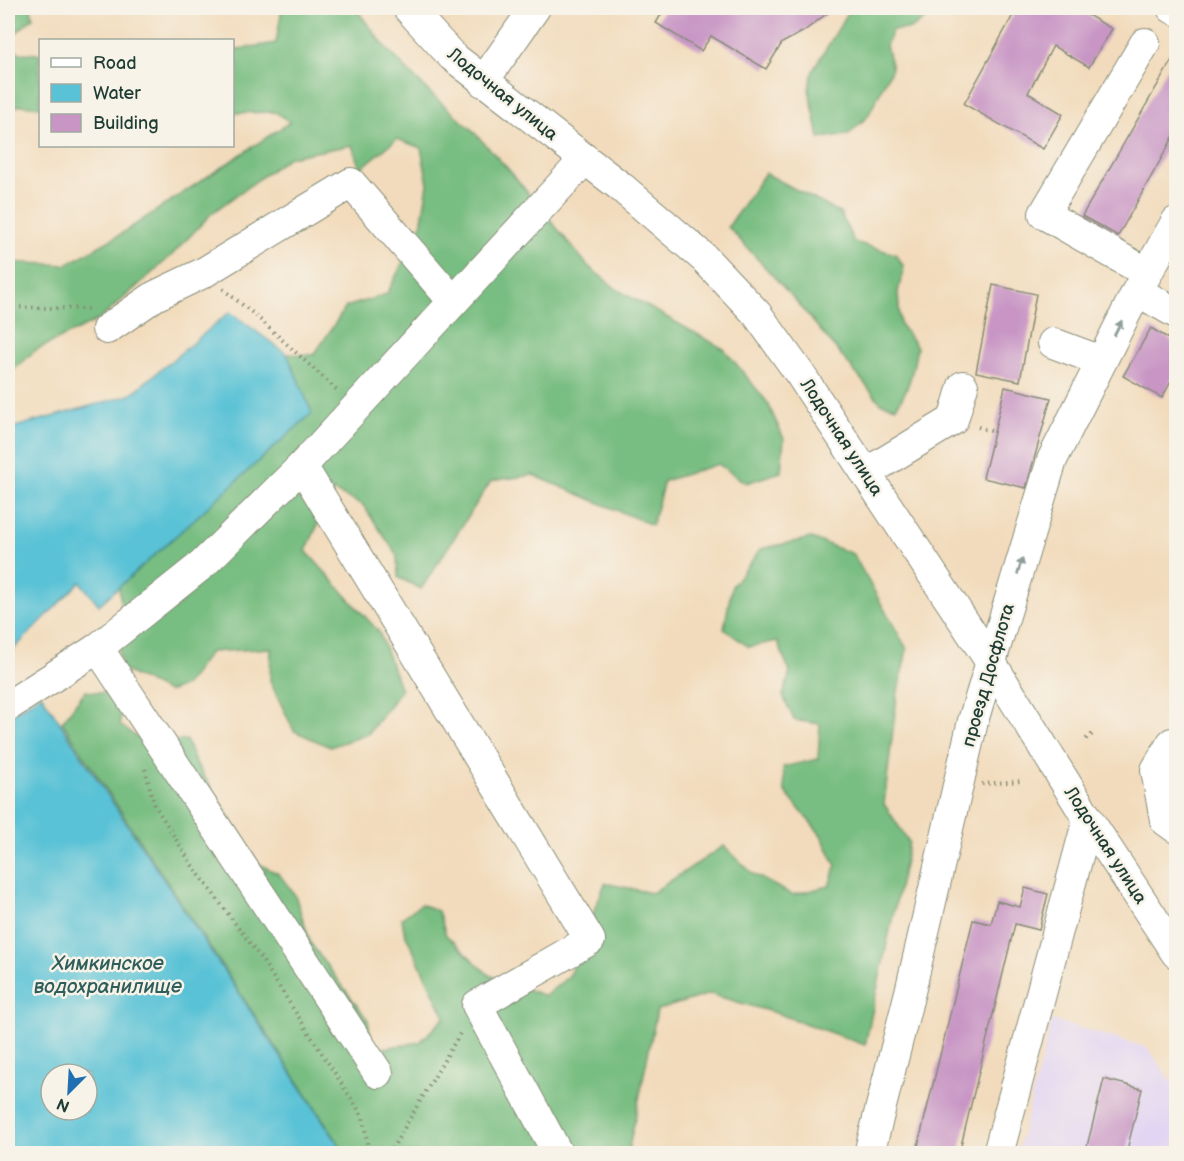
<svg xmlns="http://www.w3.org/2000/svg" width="1184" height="1161" font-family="'Balsamiq Sans',sans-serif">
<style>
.built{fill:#e2d4f3}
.forest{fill:#78bd81;stroke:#4c7d5a;stroke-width:1.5}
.water{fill:#5ac2d6;stroke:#3c8085;stroke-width:1.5;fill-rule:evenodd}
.building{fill:#c895c5}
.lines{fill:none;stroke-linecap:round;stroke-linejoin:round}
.minor-casing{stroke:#888c78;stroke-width:32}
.path{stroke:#888c78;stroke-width:4;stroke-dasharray:1.5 4.5;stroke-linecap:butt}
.minor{stroke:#fff;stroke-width:30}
.oneway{fill:#8f9e9a}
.labels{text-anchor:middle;stroke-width:5;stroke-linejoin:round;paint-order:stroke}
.street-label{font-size:18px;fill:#1f3d34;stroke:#f7f3e8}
.water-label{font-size:20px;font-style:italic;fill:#2e5e5c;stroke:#f7f3e8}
</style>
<rect width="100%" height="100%" fill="#f7f3e8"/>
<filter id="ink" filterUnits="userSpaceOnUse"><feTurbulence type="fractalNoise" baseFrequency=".0167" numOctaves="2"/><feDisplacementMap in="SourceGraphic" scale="12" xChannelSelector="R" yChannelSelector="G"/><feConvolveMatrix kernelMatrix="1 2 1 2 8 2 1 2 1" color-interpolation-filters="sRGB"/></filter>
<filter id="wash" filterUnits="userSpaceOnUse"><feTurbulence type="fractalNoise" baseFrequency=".008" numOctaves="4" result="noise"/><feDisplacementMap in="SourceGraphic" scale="24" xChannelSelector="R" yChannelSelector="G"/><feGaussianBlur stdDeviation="1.35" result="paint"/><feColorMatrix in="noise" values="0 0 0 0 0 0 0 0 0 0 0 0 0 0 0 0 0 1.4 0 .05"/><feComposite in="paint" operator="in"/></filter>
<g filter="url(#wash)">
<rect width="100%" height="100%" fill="#f2dbbc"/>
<polygon class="built" points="1052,1020 1148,1048 1176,1088 1176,1153 1017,1154"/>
<g class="forest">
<polygon points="8,8 31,8 33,18 8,40"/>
<polygon points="282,8 355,8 387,49 427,90 471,129 509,170 588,266 618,290 724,349 767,402 784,439 781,472 746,483 718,464 664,481 652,525 533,475 491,481 421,589 398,577 397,555 363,505 333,491 306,551 379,632 401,690 368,734 330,747 294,731 270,681 271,648 210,652 186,685 168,692 123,670 119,653 123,621 119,587 312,413 287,354 314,355 346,307 387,294 421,226 428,184 421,148 397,139 360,169 352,145 289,157 212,213 171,256 100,319 36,350 8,375 8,262 66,265 121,234 290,122 275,112 233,113 233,50 276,43"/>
<polygon points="851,8 926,8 930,16 910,29 892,30 886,46 892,68 868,116 848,135 819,138 809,89 813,70"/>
<polygon points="8,46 20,53 40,54 40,107 20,105 8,112"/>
<path d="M765 173 840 213 854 242 895 254 904 267 898 292 900 324 917 347C913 369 910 389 896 407L881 403 796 301 728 227Z"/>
<polygon points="811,538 853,554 907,649 897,696 884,804 909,842 865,1045 779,1014 710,994 657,1010 628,1153 345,1153 62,722 85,691 122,695 120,725 146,744 186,740 194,760 257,863 279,874 295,895 311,944 368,1020 373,1050 420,1042 445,1017 404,931 402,918 421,904 438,911 446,935 489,975 545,996 569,976 605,883 652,893 724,846 753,874 792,895 829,886 836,866 821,835 785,792 783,767 818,759 820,724 794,720 783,696 790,672 777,641 749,647 724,629 732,586 761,549"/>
</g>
<g class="water">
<polygon points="230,312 287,354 312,413 99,605 80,582 8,655 8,423 15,427 130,395"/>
<path d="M41 694 341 1148 343 1153H8V717ZM51 1074H87V1110H51Z"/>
</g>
<g id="blocks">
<g class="building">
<polygon points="665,8 834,8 804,31 782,43 766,69 711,36 701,51 656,23"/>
<polygon points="1017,8 1076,8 1112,29 1089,67 1053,46 1028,93 1063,114 1043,149 964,104"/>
<polygon points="1176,53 1176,132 1118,236 1082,216"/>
<polygon points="993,285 1036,294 1020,381 976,372"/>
<polygon points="1151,328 1176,343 1176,372 1162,398 1123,376"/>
<polygon points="1005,387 1051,398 1026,488 983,478"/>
<polygon points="1025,888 1048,894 1039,930 1015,924 959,1154 916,1154 973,920 991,924 997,901 1020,907"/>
<polygon points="1104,1079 1142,1089 1126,1154 1085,1154"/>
</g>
</g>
</g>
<g filter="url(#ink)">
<use href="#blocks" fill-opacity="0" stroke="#888c78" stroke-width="1.5"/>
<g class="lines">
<g class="minor-casing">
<g id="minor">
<polyline points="408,8 452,56 621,187 704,258 757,314 800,374 990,661 1088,819 1176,953"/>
<polyline points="1172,8 1176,10"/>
<polyline points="1145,43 1044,214 1147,273"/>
<polyline points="483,82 535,8"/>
<polyline points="1137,291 1176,313"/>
<polyline points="107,329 155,296 203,273 351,183 453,301"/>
<polyline points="1053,343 1101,361"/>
<polyline points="302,466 590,940 477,1005 558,1154"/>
<polyline points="866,473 953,420 963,386"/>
<polyline points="8,706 98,648"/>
<polyline points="1172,743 1156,770 1165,820 1176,828"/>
<polyline points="378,1073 98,648 203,564 302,466 585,159"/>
<polyline points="869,1154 910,992 973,721 1052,460 1137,291 1176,222"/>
<polyline points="998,1154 1088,819"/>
</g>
</g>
<g class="path">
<polyline points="223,289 255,315 338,391"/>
<polyline points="8,307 91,309"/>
<polyline points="978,427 994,432"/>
<polyline points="1086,739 1094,733"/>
<polyline points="145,769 154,804 192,865 260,957 363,1117 369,1154"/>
<polyline points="982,784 1021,781"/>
<polyline points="389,1154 462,1030"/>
</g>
<use href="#minor" class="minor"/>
</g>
<defs><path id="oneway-solid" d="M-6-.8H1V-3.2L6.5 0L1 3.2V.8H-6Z" transform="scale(1.5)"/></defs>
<g class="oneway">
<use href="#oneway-solid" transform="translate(1118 328) rotate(-63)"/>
<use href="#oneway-solid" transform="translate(1020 566) rotate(-73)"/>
</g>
</g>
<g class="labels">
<g class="street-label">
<text transform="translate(503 94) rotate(39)" y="6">Лодочная улица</text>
<text transform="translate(842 437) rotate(57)" y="6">Лодочная улица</text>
<text transform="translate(988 675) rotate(-74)" y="6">проезд Досфлота</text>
<text transform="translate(1106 845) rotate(57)" y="6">Лодочная улица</text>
</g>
<g class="water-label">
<text x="108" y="970">Химкинское<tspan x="108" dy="23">водохранилище</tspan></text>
</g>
</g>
<rect width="1184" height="1161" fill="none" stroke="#f7f3e8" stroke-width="30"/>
<rect x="39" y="39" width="195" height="108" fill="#f7f3e8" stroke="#a1aaa0" stroke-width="1.5"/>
<rect x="51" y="58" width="30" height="9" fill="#ffffff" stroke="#a1aaa0" stroke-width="1.5"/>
<text x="93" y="69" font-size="18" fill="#1f3d34">Road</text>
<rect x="51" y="84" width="30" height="18" fill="#5ac2d6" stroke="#a1aaa0" stroke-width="1.5"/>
<text x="93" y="99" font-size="18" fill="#1f3d34">Water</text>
<rect x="51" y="114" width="30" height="18" fill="#c895c5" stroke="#a1aaa0" stroke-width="1.5"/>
<text x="93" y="129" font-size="18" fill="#1f3d34">Building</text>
<g transform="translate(69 1092) rotate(204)"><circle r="28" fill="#f7f3e8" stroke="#a1aaa0" stroke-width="1.5"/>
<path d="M0-4.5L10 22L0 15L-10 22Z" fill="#1f6fb2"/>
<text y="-9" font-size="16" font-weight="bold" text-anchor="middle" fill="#1f3d34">N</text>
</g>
</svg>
